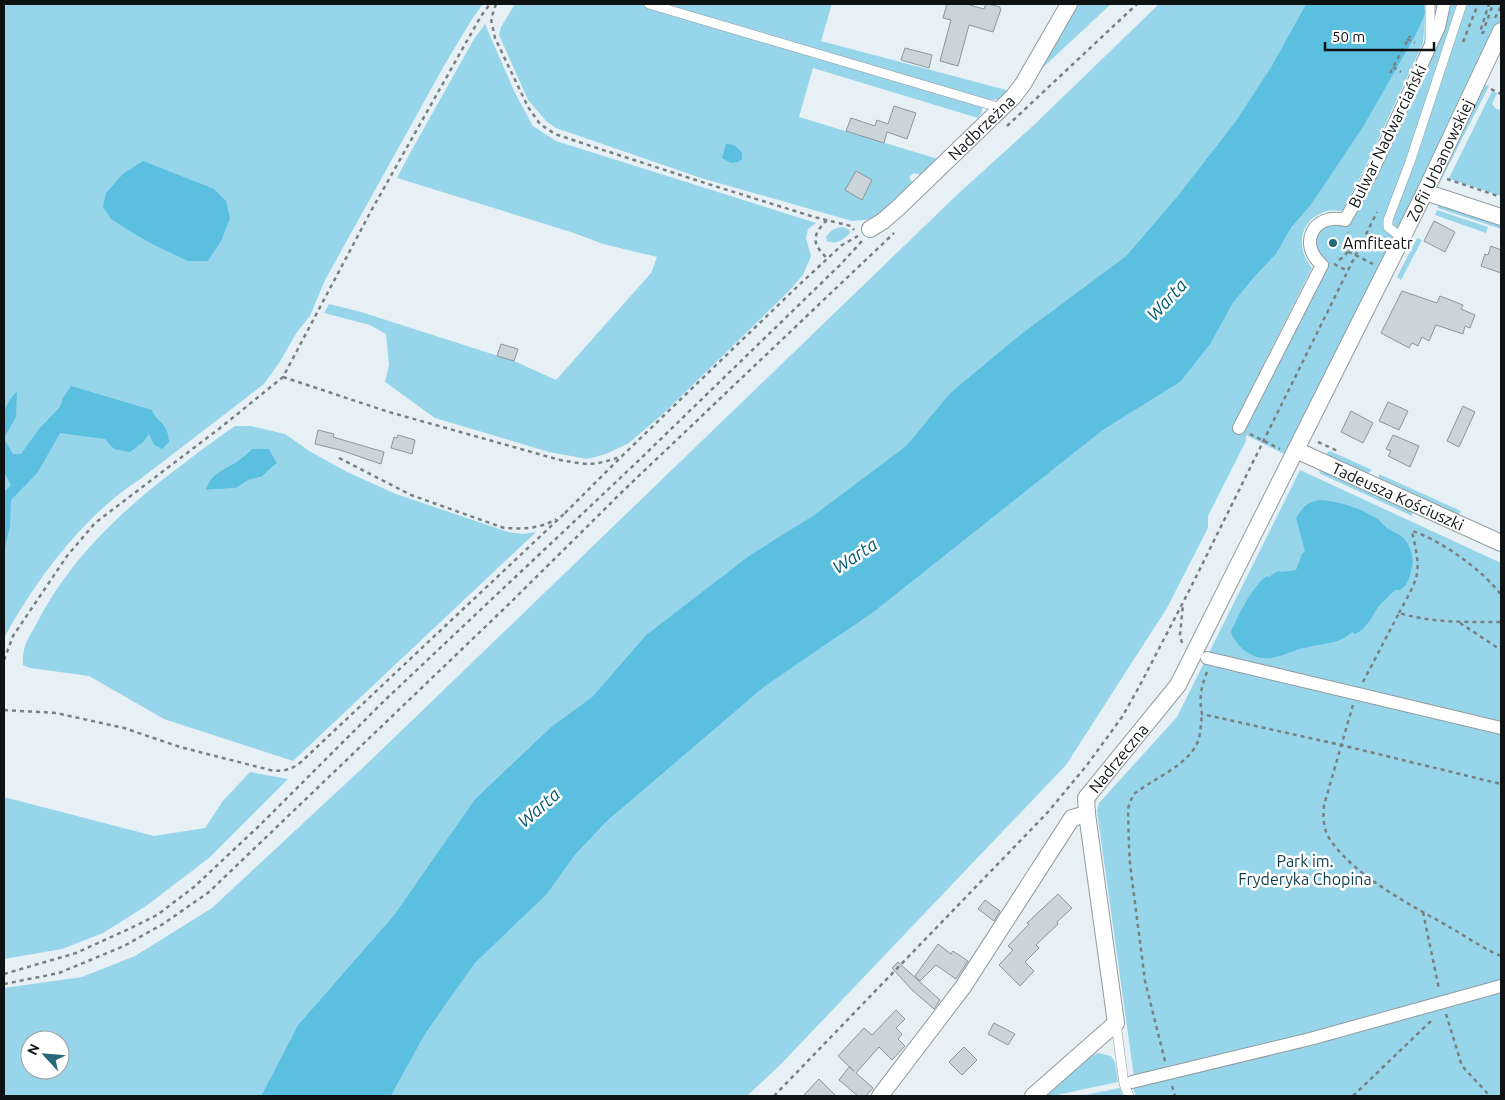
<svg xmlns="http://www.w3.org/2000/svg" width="1505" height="1100" font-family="Ubuntu,sans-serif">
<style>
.green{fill:#97d5eb;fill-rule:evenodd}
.water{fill:#5bbfdf}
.building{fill:#cbd5d9;stroke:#8d969a}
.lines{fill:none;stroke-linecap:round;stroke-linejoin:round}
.service-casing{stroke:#929c9f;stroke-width:10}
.pedestrian-casing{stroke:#929c9f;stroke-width:14}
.minor-casing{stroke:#929c9f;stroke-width:18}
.path{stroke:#798082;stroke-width:2.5;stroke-dasharray:4 4;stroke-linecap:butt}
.service{stroke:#fff;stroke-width:9}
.pedestrian{stroke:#fff;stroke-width:12}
.minor{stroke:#fff;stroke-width:16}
.poi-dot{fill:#26677a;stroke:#fff;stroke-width:2}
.labels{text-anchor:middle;stroke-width:5;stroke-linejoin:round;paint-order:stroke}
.street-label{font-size:16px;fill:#0e1213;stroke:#fff}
.poi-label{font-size:16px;fill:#0e1213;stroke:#fff;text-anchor:start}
.park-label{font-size:16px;fill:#0e3c49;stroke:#fff}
.water-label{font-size:18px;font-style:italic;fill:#005a70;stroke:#fff}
</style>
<rect width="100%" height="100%" fill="#e7f1f5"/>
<g class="green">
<path d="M4 4H483L472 19 445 64 325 280 310 316 297 332 279 363 264 384 139 480C84 515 35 581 4 638Z"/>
<polygon points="515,4 832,4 821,41 1010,91 1000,99 990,100 982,107 982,112 978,118 813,68 799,117 938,159 921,175 914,173 909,177 912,182 903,195 873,219 852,221 701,178 556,128 547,122 528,100 499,35 501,27"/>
<polygon points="1075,4 1111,4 1037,73"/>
<path d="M1159 4H1306L1271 67 1235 122 1176 198 1126 256 1021 334 950 393 906 446 814 515 750 555 646 635 592 697 551 727 475 799 394 915 298 1025 261 1096H4V988L82 977 135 956 212 908 371 760 960 192 1035 124ZM30 1040H60V1070H30Z"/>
<path d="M1424 4H1501V19L1391 245 1286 455 1246 435V441L1208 516V528L1167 608 1066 765 781 1064 747 1096H391L425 1034 475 963 547 894 575 855 606 822 764 687 875 611 1103 430 1180 382 1225 317 1233 303 1256 275 1276 254 1291 228 1310 206 1324 184 1347 149 1425 14ZM1425 18 1424 44 1366 171 1343 215 1312 223C1301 240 1300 253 1316 268L1234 429 1232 427 1312 268C1295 248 1299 219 1327 211 1332 210 1338 211 1342 211L1363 172 1423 43Z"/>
<polygon points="485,24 515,93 533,126 556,141 816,223 808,229 806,238 811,256 803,275 789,291 665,412 629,443 606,454 587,459 549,452 435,418 385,382 389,365 386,334 370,325 324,313 329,304 361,312 514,361 556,380 651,273 657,257 603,244 574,233 397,178 409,155 474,39"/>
<polygon points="1484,85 1489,86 1437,188 1436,183"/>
<polygon points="1492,91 1497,93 1492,104 1496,109 1501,110 1501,196 1453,180 1449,178"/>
<polygon points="1437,202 1501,223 1501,229 1438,208"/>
<polygon points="1437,210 1488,227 1486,233 1435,215"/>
<path d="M843 227 849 230 850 233C843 240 837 245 827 241L826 237C831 230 834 228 843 227Z"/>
<polygon points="1417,238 1422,240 1401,280 1397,277"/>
<path d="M235 426H251L285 434 311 452 347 472 396 494 508 532 523 534 536 532 293 761 164 719 89 676 30 668 23 665C22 646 28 639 37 623 70 558 125 507 183 464 200 451 217 438 235 426ZM252 449H269L277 463 261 477 248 480 236 488 206 490 222 470 238 461Z"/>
<polygon points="1330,451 1372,470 1370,472 1367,473 1326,455 1328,452"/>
<polygon points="1321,467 1413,510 1412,516 1321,474 1319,472"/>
<polygon points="1300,470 1501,563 1501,1096 1136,1096 1132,1086 1134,1077 1097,811 1099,803 1177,717"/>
<polygon points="1379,474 1461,511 1460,513 1457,514 1379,478"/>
<polygon points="250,772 288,779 209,858 146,906 103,933 62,949 4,959 4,797 154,836 205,828 222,802"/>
<polygon points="1098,1053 1111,1056 1115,1062 1118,1082 1052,1096 1046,1096 1090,1057"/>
<polygon points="1120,1088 1123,1096 1080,1096"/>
</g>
<g class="water">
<polygon points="1306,4 1424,4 1425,14 1414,38 1364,125 1310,206 1291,228 1276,254 1256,275 1233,303 1210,344 1180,382 1103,430 875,611 764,687 606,822 575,855 547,894 475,963 425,1034 391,1096 261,1096 298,1025 394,915 475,799 551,727 592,697 646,635 750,555 814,515 906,446 950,393 1021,334 1126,256 1176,198 1235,122 1271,67"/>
<path d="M726 144C733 144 738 147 742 153V159L738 162 731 163 722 158Z"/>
<polygon points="143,161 214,189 226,201 230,218 221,241 208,261 188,261 154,245 128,230 111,219 103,207 106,193 123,174"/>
<path d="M71 386 152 410C157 424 168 421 169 442L162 449 154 445 149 434 143 442 130 452 114 449 105 439 60 433 38 472 11 500 10 526 4 552V492L11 485 4 472V439L13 454H21L39 429 60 407 63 398Z"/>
<path d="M17 391 16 417 4 438C4 416 1 408 17 391Z"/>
<path d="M252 449H269L277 463 261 477 248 480 236 488 206 490C211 474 222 470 235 463 241 459 246 454 252 449Z"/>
<path d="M1322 500C1342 502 1359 508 1376 518 1381 521 1384 526 1388 529 1392 531 1397 533 1401 536 1411 544 1415 559 1411 571 1409 580 1407 585 1400 590H1395C1390 595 1383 601 1378 607 1372 616 1367 629 1355 634L1352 632C1339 645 1321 643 1304 648 1293 650 1282 657 1270 658 1253 660 1237 648 1231 632 1238 616 1252 586 1267 576L1269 577 1278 571 1282 572 1296 570 1302 554 1305 551 1296 518C1305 505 1306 502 1322 500Z"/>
</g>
<g class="building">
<polygon points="947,4 966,4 984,9 986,4 988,4 1000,7 1000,9 1001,9 993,32 969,25 958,66 940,61 951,20 943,18"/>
<polygon points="905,48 932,55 929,68 901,60"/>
<polygon points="894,106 916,113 907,139 887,132 884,143 846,131 851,118 875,126 877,120 888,124"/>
<polygon points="856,171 872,180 862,200 845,190"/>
<polygon points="1434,221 1455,232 1445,252 1424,241"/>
<polygon points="1491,246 1501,250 1501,273 1481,266 1485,254 1488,255"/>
<polygon points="1402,291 1437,303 1440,296 1463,305 1461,309 1475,315 1470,328 1465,326 1463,334 1436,325 1429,341 1422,337 1418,346 1412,343 1409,348 1381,333"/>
<polygon points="501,344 518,349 514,361 497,356"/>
<polygon points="1388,402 1408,411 1399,430 1379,421"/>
<polygon points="1463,406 1475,412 1459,447 1447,441"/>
<polygon points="1351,411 1373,423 1363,443 1341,432"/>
<polygon points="318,430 334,434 333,437 384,452 381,464 340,450 315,444"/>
<polygon points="398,435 415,440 412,454 391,448 394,437 397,438"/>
<polygon points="1393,435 1419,446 1410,467 1388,456 1391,451 1386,449"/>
<polygon points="1058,894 1072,908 1057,922 1058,924 1036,945 1039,948 1025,962 1034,971 1020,986 999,965 1013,950 1008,946 1029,924 1027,923"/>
<polygon points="985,900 1000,911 994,921 978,909"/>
<polygon points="938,944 951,954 953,951 968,961 956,979 936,965 920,981 915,976"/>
<polygon points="898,962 940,1000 934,1009 912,990 892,968"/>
<polygon points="896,1010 905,1019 896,1028 902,1034 898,1039 905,1046 892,1060 879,1047 856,1073 873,1088 866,1096 858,1096 839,1080 849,1067 854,1071 838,1056 864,1028 872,1035"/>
<polygon points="994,1023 1015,1034 1008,1045 988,1034"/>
<polygon points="964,1047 977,1060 962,1075 949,1062"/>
<polygon points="819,1079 836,1096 803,1096"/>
</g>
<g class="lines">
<g class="service-casing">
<g id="service">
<polyline points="649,4 1001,108"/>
<polyline points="1430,42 1430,4"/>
<polyline points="1402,238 1388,227 1388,220 1410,162 1462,4"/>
<polyline points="1116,1023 1124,1084 1129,1096"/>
</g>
</g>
<g class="pedestrian-casing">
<g id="pedestrian">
<path d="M1239 428 1322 265C1297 244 1314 212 1345 220L1371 174 1439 27 1444 4"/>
<polyline points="1207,658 1501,728"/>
<polyline points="1132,1082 1310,1039 1501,986"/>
</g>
</g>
<g class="minor-casing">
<g id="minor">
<polyline points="1425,192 1501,217"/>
<path id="s1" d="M870 229 883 221 898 208 1013 97 1023 84 1069 4"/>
<path id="s2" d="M1296 450 1501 543"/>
<polyline points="880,1096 963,987 1072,818 1087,814"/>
<path id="s3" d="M1033 1096 1116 1023 1087 814 1086 798 1178 685 1425 192 1501 31"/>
</g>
</g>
<g class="path">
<polyline points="496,4 491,19 495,38 528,107 540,124 555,134 597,148 705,183 814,217 851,226 854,230"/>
<polyline points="1495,18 1501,6"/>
<polyline points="1485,26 1493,4"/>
<polyline points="1484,31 1483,33 1480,32 1489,4"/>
<polyline points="1407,39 1415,43"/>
<polyline points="1463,42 1478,4"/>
<polyline points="1393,67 1401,72"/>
<polyline points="1390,73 1410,36"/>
<polyline points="1491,89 1501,94"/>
<polyline points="1007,126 1137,4"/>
<polyline points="1447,179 1501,197"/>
<path d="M827 220C811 236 812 244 828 259"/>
<polyline points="1341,248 1373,264"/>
<path d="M1339 260C1350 253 1353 244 1348 232"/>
<polyline points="1334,264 1348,271"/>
<path d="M283 377 389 412 560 460C588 465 595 466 622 456L799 285 842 245 858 236"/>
<polyline points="1250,434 1280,449"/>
<polyline points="1318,442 1340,452"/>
<path d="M339 458 411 495 504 528C521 529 541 529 556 519"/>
<polyline points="565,513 621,457"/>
<path d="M1399 613C1404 603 1411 592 1415 581 1421 565 1415 547 1412 531 1441 540 1484 571 1501 595"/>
<polyline points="1460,623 1501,650"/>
<polyline points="1182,643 1180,635 1183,604"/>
<polyline points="4,660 13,636 67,556 95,523 220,428 283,377 371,211 481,16 490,4"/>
<path d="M1207 672C1201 686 1199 699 1202 714L1341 745 1501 784"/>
<path d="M1363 682 1399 613C1432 623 1467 622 1501 622"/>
<path d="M1353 705 1324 805C1323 818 1323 830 1331 841 1357 878 1413 906 1451 928 1467 937 1484 949 1501 956"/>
<path d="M4 710 56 713 124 728 180 747 270 770C282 772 291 770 301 762L565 513"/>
<polyline points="1423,912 1439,989"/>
<polyline points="4,974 76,953 131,928 157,915 194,887 259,826 385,700 634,465 842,263 862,241"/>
<polyline points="4,984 59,973 124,946 163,924 209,892 509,604 624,490 894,233"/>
<polyline points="1446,1014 1462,1066 1490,1096"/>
<path d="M1165 1061 1145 981 1130 864 1129 846 1128 809 1130 802 1134 794C1154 778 1192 764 1199 738 1201 730 1201 722 1202 714"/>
<polyline points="1172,1086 1175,1096"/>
<polyline points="774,1096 1048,812 1087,765 1122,717 1139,687 1191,587 1377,212"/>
<polyline points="1353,1096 1432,1020"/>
</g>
<use href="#service" class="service"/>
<use href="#pedestrian" class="pedestrian"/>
<use href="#minor" class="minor"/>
</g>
<circle class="poi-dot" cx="1333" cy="243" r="5"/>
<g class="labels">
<g class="street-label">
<text dy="6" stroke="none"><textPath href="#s1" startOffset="151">Nadbrzeżna</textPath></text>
<text transform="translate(1387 136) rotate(-64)" y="6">Bulwar Nadwarciański</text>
<text dy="6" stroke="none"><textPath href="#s3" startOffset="1070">Zofii Urbanowskiej</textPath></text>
<text dy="6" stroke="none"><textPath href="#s2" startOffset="112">Tadeusza Kościuszki</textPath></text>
<text dy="6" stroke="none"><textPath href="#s3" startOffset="389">Nadrzeczna</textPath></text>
</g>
<g class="poi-label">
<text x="1343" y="249">Amfiteatr</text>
</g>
<g class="park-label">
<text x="1305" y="867">Park im.<tspan x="1305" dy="18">Fryderyka Chopina</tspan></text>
</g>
<g class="water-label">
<text transform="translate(1167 300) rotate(-47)" y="6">Warta</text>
<text transform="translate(855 556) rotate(-33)" y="6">Warta</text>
<text transform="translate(539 808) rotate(-41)" y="6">Warta</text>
</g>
</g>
<rect width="1505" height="1100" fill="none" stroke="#0e1213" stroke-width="10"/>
<g transform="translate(45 1055) rotate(296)"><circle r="24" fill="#ffffff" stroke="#9fa0a1"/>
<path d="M0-4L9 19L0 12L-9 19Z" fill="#26677a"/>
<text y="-8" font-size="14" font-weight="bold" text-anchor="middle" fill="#0e1213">N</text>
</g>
<path d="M1325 42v8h109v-8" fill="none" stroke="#0e1213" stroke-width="2.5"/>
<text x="1332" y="42" font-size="15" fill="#0e1213" stroke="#ffffff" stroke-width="4" paint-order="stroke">50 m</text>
</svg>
